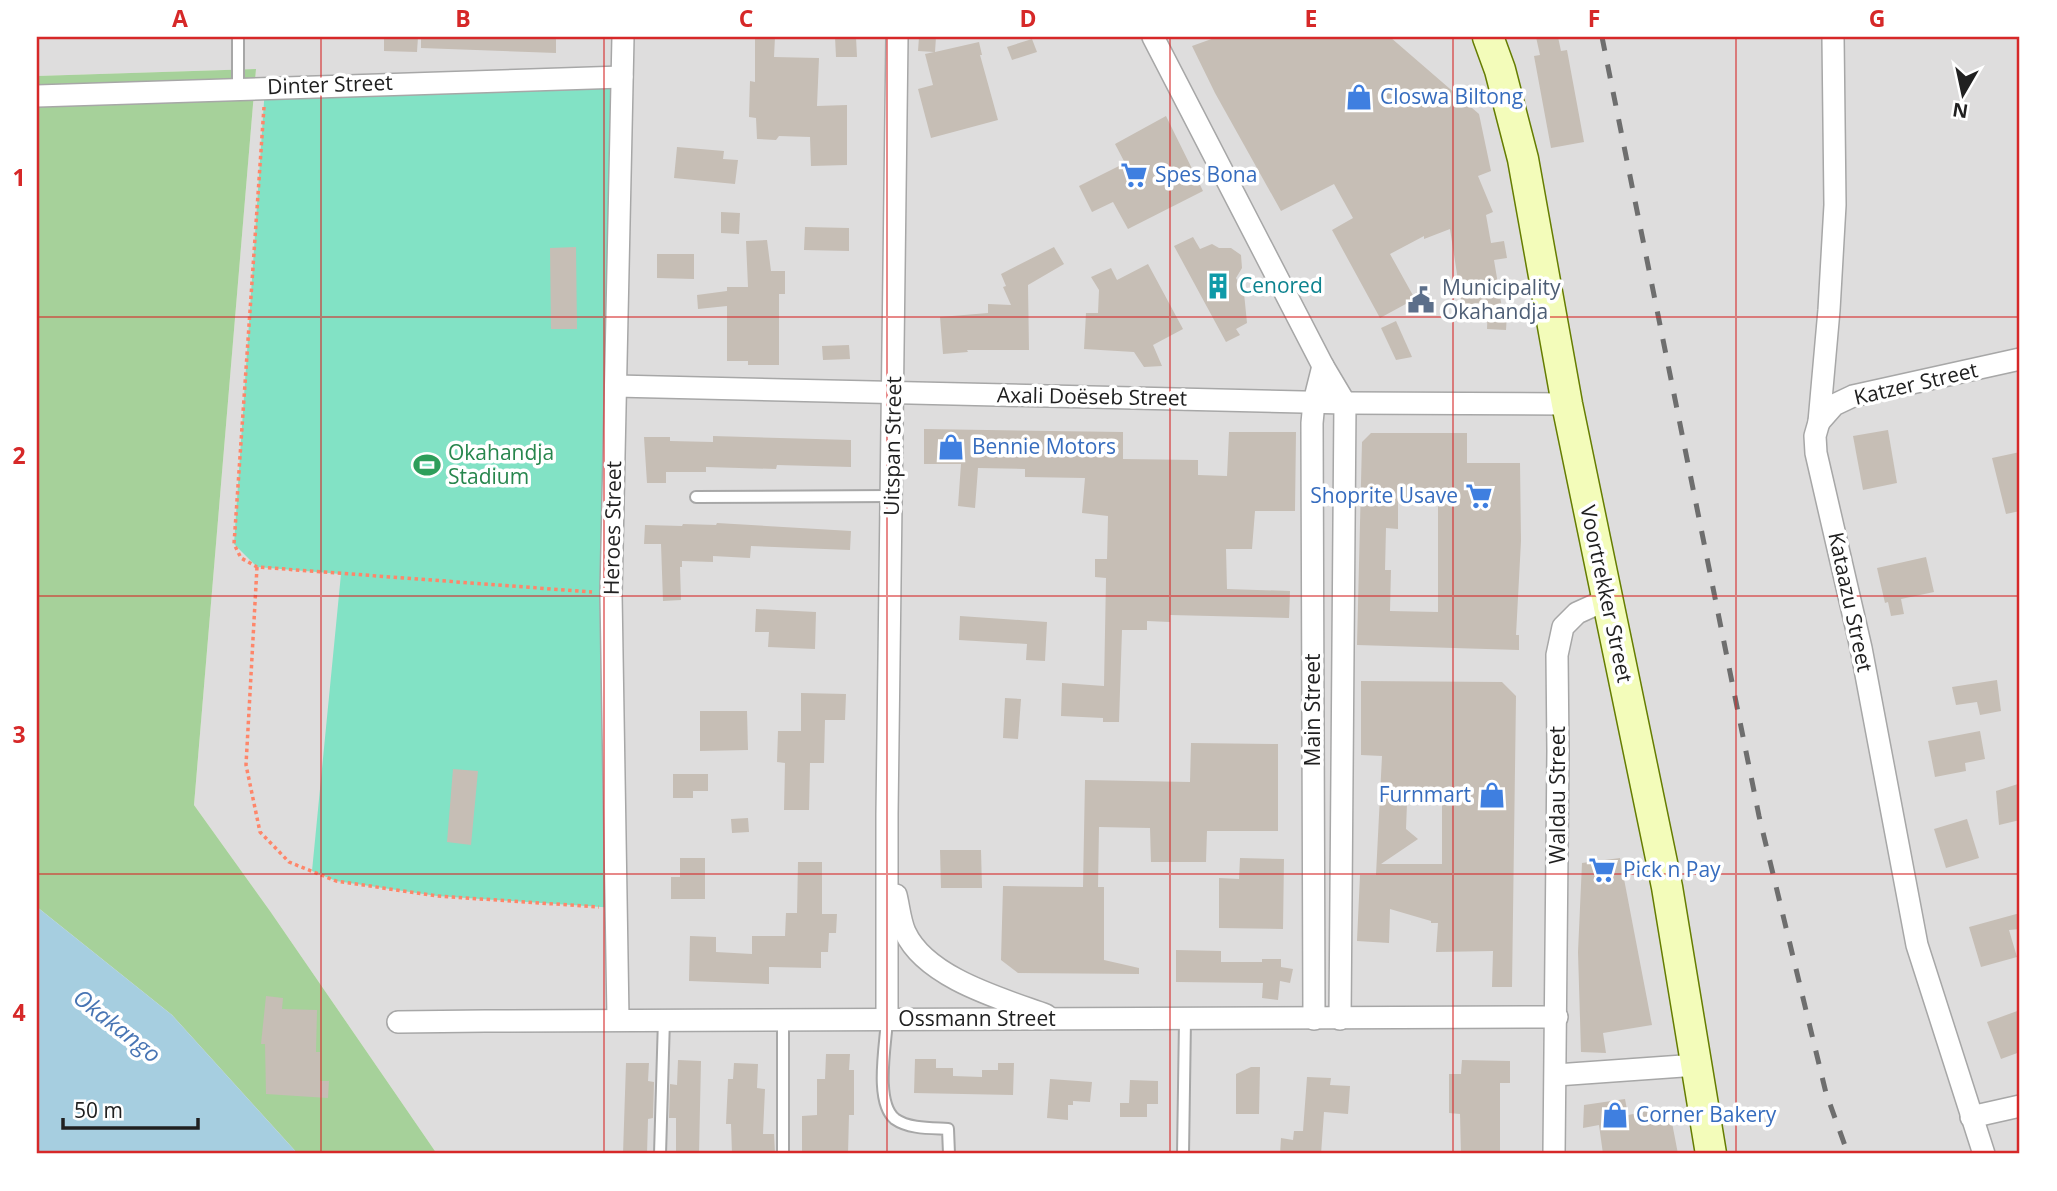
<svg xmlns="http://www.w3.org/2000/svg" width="2057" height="1191" font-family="'Open Sans',sans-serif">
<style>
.residential{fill:#dedddd}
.forest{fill:#a6d19a}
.pitch{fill:#82e2c5}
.water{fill:#a6cee0}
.building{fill:#c6beb5;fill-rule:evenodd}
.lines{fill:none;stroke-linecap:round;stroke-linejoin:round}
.lane-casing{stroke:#a7a7a7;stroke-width:14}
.street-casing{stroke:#a7a7a7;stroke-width:24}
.secondary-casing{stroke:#657d01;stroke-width:33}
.path{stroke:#fe866a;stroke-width:3.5;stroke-dasharray:3.5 3.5;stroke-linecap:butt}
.lane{stroke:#fff;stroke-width:10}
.street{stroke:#fff;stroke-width:21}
.secondary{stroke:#f3fcba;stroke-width:30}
.rail{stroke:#6e6e6e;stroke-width:5;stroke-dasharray:14 14;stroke-linecap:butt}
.grid{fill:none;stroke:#d62828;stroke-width:2;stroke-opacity:0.55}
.labels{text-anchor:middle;stroke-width:7;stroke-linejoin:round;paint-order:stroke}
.street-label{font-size:21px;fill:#202020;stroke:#fff}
.shop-label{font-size:21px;fill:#366cbe;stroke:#fff;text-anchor:start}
.culture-label{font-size:21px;fill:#0d838f;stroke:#fff;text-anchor:start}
.service-label{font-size:21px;fill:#4e5e75;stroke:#fff;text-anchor:start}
.leisure-label{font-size:21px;fill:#27864d;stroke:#fff;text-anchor:start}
.water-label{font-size:23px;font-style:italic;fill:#4875b4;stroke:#fff}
.neatline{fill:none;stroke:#d62828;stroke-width:2.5}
.grid-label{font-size:23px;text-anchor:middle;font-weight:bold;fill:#d62828}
</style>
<rect width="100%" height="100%" fill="#f1eee6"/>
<polygon class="residential" points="37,37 2020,37 2020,1154 437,1154 270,911 194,805 256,69 37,76"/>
<polygon class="forest" points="256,69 194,805 270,911 437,1154 298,1154 172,1015 37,907 37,76"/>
<polygon class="pitch" points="622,77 616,908 437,896 336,881 312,871 341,574 257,567 234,544 265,87"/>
<polygon class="water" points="37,907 172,1015 298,1154 37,1154"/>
<g class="building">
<polygon points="384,37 418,37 417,52 384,51"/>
<polygon points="421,37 556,37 556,53 421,48"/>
<polygon points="755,37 775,37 774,57 819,58 817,106 847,105 847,165 811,166 810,137 779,136 776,140 757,139 756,118 749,117 750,81 755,82"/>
<polygon points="835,37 856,37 857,57 836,57"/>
<polygon points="919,37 936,37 935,52 979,42 982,55 980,55 998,120 931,138 918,89 933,85 925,54 934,52 918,51"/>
<polygon points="1217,37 1390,37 1479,114 1491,171 1478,176 1493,212 1486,215 1491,243 1504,241 1507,258 1494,260 1503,314 1507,314 1506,330 1487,329 1488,301 1462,306 1450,229 1424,239 1424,236 1390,254 1415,299 1380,318 1332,230 1353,218 1334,184 1281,211 1215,93 1192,46"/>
<polygon points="1536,37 1558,37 1561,51 1567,50 1584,142 1551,148 1534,56 1540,55"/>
<polygon points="1032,39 1037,52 1012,60 1007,47"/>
<polygon points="1166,116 1203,191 1128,229 1113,202 1092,212 1079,186 1125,163 1115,144"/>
<polygon points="677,147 724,151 723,159 738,160 735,184 674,178"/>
<polygon points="721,212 740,213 739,234 721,233"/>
<polygon points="805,227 849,228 849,251 804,250"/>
<polygon points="1193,237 1200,249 1212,244 1219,248 1231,248 1241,255 1242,268 1236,278 1244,293 1247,323 1236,329 1240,335 1226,342 1174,246"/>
<polygon points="767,240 771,271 785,271 785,294 779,294 779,365 748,365 748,361 727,361 727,306 698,309 697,295 727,291 727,287 748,287 746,241"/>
<polygon points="576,247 577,329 551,329 550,248"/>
<polygon points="1054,247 1064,264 1028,285 1029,350 967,350 968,352 943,354 940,317 988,313 988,304 1011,305 1003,287 1006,286 1001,274"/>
<polygon points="657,254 694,254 694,279 657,278"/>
<polygon points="1148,264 1183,329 1153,345 1162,366 1144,367 1134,352 1084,349 1086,313 1098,313 1099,290 1091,277 1111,268 1117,280"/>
<polygon points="1396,321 1412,357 1396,360 1381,328"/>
<polygon points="849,345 850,359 823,360 822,346"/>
<polygon points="924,429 1123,432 1123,459 1198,460 1198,475 1227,476 1229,432 1296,432 1295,511 1255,511 1252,549 1226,549 1227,589 1290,591 1289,618 1170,615 1170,622 1147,621 1147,630 1122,630 1119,722 1103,722 1103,718 1061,716 1062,683 1104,686 1106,578 1095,577 1095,559 1107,559 1108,516 1082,513 1085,478 1025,477 1025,469 978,468 975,508 958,506 961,464 924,464"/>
<polygon points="1888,430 1897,483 1863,490 1853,436"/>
<path d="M1371 433H1467V463H1520L1521 541 1516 635H1519V650L1357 645 1362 442ZM1398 497 1438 498V612L1390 611 1391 570H1385L1386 528 1398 529Z"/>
<polygon points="713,436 851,440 851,467 777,465 776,469 706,467 706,472 666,472 666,483 647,483 644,437 670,437 670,441 713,442"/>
<polygon points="2020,452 2020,511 2006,514 1992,458"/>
<polygon points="717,523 851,531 850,550 751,546 750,558 713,556 713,562 682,561 682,567 680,567 681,600 663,601 661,544 644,544 645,525 682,526 683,524 716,525"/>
<polygon points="1926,557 1934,592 1901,599 1904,614 1891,616 1888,602 1885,603 1877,568"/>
<polygon points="756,609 816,612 815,649 768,647 769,632 755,632"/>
<polygon points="960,616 1047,622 1045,661 1026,660 1027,644 959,640"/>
<polygon points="1997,680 2001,711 1980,715 1977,702 1956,705 1952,687"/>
<path d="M1361 681 1502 682 1516 696 1512 987H1492L1493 951 1436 952 1438 923H1431V921L1390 909 1389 943 1357 941 1360 875H1376L1382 756 1361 755ZM1407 803 1442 804V864H1381L1418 839 1406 829Z"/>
<polygon points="801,693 846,694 845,720 825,720 824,763 810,763 809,810 784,810 785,763 777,762 778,731 801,731"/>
<polygon points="1005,698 1021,699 1018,739 1003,738"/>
<polygon points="700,711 747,711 748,750 700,751"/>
<polygon points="1980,731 1985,759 1965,763 1966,771 1935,777 1928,741"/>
<polygon points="1191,743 1278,744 1278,831 1207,831 1206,862 1151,862 1150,828 1099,827 1098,887 1104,887 1104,960 1139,968 1139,974 1018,973 1001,960 1003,886 1083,887 1085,780 1190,782"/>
<polygon points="453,769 478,771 471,845 447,842"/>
<polygon points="673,774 708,774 708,791 693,791 693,798 673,798"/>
<polygon points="2018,784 2020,791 2020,820 1999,825 1996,791"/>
<polygon points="748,818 749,832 732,833 731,819"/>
<polygon points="1967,819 1979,858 1946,868 1934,829"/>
<polygon points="940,850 981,850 982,888 941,888"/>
<polygon points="680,858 705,858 705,899 671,899 671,877 680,877"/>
<polygon points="1240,858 1284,859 1283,929 1219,928 1219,878 1239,879"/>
<polygon points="1620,858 1652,1025 1603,1033 1606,1053 1581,1052 1578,952 1582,863"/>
<polygon points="798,862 822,862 822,914 837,914 836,933 829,933 828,952 821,952 821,968 769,967 769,984 689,981 690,936 716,937 716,952 752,954 752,936 785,936 786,913 797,913"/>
<polygon points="2020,913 2020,929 2009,930 2017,957 1981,967 1969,927"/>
<polygon points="1176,950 1221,951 1221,962 1262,962 1262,959 1281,959 1281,967 1293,969 1290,983 1280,981 1278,1000 1262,998 1263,983 1176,982"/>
<polygon points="266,996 283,998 282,1009 317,1010 316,1052 320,1052 320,1081 329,1081 328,1098 266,1094 265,1044 261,1044"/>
<polygon points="2020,1010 2020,1052 2001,1059 1987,1022"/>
<polygon points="826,1054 850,1054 849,1070 854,1070 854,1115 849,1115 848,1154 802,1153 802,1116 817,1115 817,1079 825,1079"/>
<polygon points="915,1059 936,1059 936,1068 953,1068 953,1076 982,1077 982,1070 998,1070 998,1063 1014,1063 1013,1095 914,1093"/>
<polygon points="678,1060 701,1061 699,1154 676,1154 676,1118 669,1118 670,1084 677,1085"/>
<polygon points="1462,1060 1510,1061 1510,1083 1500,1083 1500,1154 1461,1154 1460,1114 1449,1113 1449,1074 1461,1074"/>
<polygon points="626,1063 649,1063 648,1081 654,1082 653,1118 648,1119 647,1154 623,1154"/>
<polygon points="734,1063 758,1064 757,1088 765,1089 763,1134 774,1134 775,1154 732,1154 731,1124 726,1124 728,1079 733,1079"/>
<polygon points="1251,1067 1260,1067 1259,1114 1236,1114 1236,1074"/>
<polygon points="1307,1077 1331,1078 1330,1085 1350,1086 1348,1114 1324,1112 1321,1154 1280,1154 1281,1138 1293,1140 1294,1131 1303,1131"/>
<polygon points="1050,1079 1092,1082 1090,1102 1073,1101 1073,1105 1068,1105 1068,1120 1047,1118"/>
<polygon points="1130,1080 1158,1081 1158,1104 1147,1104 1147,1117 1120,1117 1120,1103 1129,1103"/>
<polygon points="1625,1099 1628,1115 1669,1107 1678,1154 1603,1154 1599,1125 1583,1128 1584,1105"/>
</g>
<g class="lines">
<g class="lane-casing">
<g id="lane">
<polyline points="238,88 238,37"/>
<polyline points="696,497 891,496"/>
<polyline points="783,1018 783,1154"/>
<path d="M887 1019C886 1043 874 1102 895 1119 909 1129 932 1128 948 1129L949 1154"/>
<polyline points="660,1154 664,1019"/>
<polyline points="1183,1154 1185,1020"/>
</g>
</g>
<g class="street-casing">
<g id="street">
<polyline points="1153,37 1323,366 1345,403 1340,1019"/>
<polyline points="1833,37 1835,205 1829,310 1819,422 1815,436 1816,453 1861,648 1917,945 1984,1154"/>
<polyline points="37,96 622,77"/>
<polyline points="616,386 1345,403 1567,404"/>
<polyline points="1819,422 1834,405 1853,396 2020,359"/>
<path d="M896 895C899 907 900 921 905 932 926 978 1002 999 1046 1015"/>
<polyline points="618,1019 611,594 623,37"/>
<polyline points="887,1019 887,814 897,37"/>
<polyline points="1314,1019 1312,423 1314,402 1323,366"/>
<path d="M398 1022C784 1017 1170 1021 1557 1017"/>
<polyline points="1556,1075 1697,1065"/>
<polyline points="1971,1117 2020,1106"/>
<polyline points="1554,1154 1558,751 1557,655 1563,627 1577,613 1608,599"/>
</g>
</g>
<g class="secondary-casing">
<polyline id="secondary" points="1488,37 1500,70 1523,159 1567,404 1667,887 1711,1154"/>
</g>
<g class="path">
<polyline points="264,107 234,544 241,558 257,567 592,592"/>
<polyline points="257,567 246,765 260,832 289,862 336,881 383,888 437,896 599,907"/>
</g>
<use href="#lane" class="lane"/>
<use href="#street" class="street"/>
<use href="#secondary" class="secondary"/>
<polyline class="rail" points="1602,37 1759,816 1826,1093 1848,1154"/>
</g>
<path class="grid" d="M321 37V1154M604 37V1154M887 37V1154M1170 37V1154M1453 37V1154M1736 37V1154M37 317H2020M37 596H2020M37 874H2020"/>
<defs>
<g id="shop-bare" transform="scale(2.1)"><path d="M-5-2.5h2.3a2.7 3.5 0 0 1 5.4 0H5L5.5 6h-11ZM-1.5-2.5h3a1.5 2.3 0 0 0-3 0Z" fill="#3f7fe0" stroke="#fff" stroke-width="2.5" paint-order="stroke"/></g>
<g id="supermarket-bare" transform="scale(2.1)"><path d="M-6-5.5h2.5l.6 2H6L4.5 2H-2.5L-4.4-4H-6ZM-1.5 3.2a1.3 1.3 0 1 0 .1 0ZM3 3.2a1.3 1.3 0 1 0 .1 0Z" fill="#3f7fe0" stroke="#fff" stroke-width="2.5" paint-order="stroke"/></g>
<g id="building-bare" transform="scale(2.1)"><path d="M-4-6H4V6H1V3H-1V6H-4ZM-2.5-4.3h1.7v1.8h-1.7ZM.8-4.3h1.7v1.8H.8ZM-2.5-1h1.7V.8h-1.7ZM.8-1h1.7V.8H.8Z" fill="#0f9aa8" stroke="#fff" stroke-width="2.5" paint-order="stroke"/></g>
<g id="civic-bare" transform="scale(2.1)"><path d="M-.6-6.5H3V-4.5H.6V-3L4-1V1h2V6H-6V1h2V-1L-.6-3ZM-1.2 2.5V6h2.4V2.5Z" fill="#5c6f8a" stroke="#fff" stroke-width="2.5" paint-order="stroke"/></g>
<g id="stadium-bare" transform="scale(2.1)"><path d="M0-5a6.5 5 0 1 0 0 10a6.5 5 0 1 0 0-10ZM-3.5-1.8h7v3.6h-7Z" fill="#2e9e5b" stroke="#fff" stroke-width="2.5" paint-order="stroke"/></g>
</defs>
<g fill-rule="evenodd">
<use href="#shop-bare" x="1359" y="97"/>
<use href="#supermarket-bare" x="1134" y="175"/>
<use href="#building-bare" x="1218" y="286"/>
<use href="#civic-bare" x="1421" y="300"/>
<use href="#shop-bare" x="951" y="447"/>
<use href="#stadium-bare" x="427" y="465"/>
<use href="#supermarket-bare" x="1479" y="496"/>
<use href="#shop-bare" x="1492" y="795"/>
<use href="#supermarket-bare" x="1602" y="870"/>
<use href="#shop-bare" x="1615" y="1115"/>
</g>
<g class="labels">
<g class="street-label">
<text transform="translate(330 85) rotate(-2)" y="7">Dinter Street</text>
<text transform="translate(1916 384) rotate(-13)" y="7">Katzer Street</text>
<text transform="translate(1092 397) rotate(1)" y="7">Axali Doëseb Street</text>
<text transform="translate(893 446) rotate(-89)" y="7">Uitspan Street</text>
<text transform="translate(613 528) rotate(-89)" y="7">Heroes Street</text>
<text transform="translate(1606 594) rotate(78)" y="7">Voortrekker Street</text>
<text transform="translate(1850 602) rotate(78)" y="7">Kataazu Street</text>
<text transform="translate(1313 710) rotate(-90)" y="7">Main Street</text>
<text transform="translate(1558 795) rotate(-90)" y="7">Waldau Street</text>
<text x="977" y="1026">Ossmann Street</text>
</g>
<g class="shop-label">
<text x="1380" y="104">Closwa Biltong</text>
<text x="1155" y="182">Spes Bona</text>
<text x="972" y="454">Bennie Motors</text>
<text x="1458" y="503" text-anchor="end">Shoprite Usave</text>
<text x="1471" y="802" text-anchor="end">Furnmart</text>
<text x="1623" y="877">Pick n Pay</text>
<text x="1636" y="1122">Corner Bakery</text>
</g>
<g class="culture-label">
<text x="1239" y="293">Cenored</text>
</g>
<g class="service-label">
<text x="1442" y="295">Municipality<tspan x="1442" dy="24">Okahandja</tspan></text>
</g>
<g class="leisure-label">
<text x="448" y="460">Okahandja<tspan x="448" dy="24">Stadium</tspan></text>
</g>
<g class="water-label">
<text transform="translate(117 1026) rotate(38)" y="8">Okakango</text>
</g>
</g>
<rect width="2057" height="1191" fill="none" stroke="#ffffff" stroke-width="77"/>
<g transform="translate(1963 94) rotate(189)" stroke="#ffffff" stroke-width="5" paint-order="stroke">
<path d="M0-5L12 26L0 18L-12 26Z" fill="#202020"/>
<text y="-10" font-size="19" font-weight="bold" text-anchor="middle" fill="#202020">N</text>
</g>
<path d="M63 1118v10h135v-10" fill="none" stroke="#202020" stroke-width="3.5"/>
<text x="74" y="1118" font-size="21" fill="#202020" stroke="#ffffff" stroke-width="5" paint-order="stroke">50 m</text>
<rect x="38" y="38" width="1980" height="1114" class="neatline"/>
<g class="grid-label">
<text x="180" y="27">A</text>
<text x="463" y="27">B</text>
<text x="746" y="27">C</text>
<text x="1028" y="27">D</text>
<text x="1311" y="27">E</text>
<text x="1594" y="27">F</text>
<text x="1877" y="27">G</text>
<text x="19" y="186">1</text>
<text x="19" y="464">2</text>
<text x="19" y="743">3</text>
<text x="19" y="1021">4</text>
</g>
</svg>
